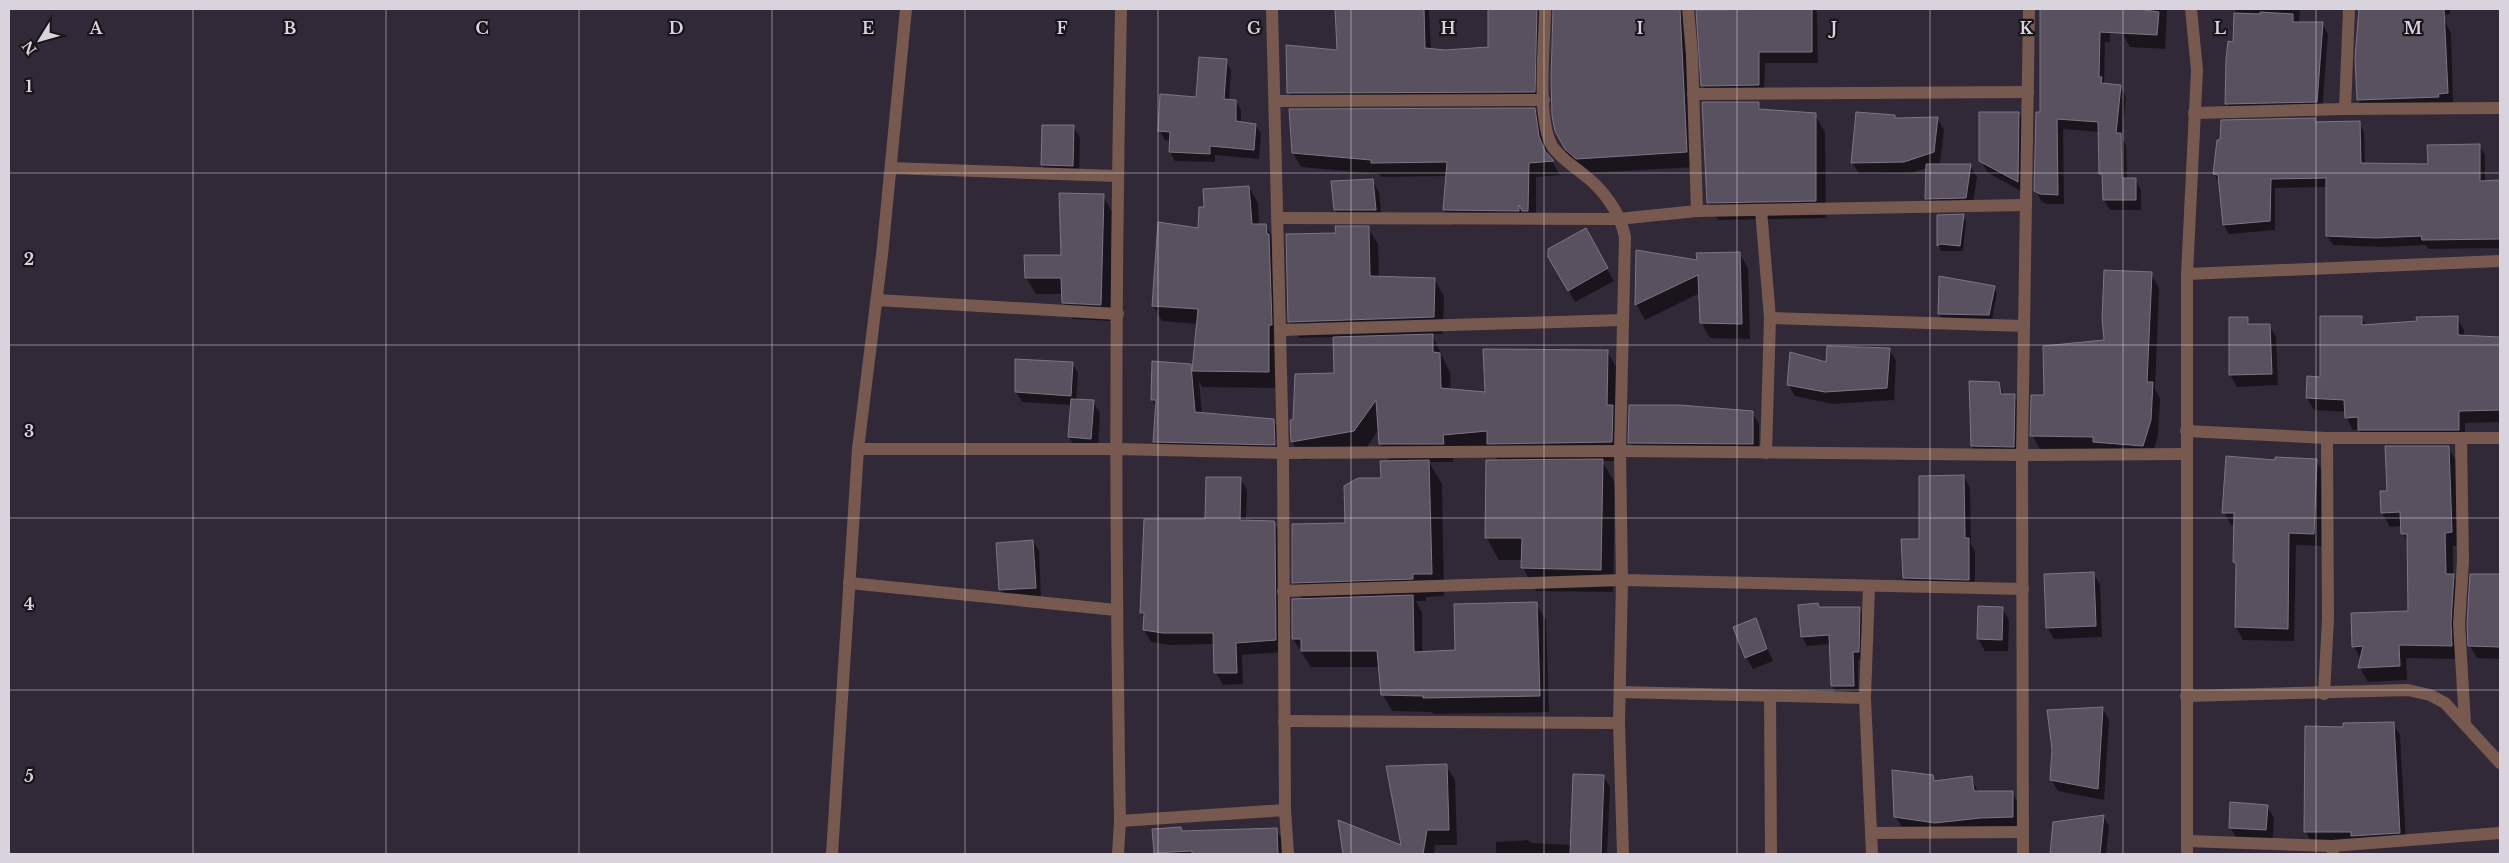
<svg xmlns="http://www.w3.org/2000/svg" width="2509" height="863" font-family="'Libre Baskerville',serif">
<style>
.shadow{fill:#0007}
.building{fill:#595160;stroke:#7d7585}
.lines{fill:none;stroke-linecap:round;stroke-linejoin:round}
.street{stroke:#77594f;stroke-width:12}
.grid{fill:none;stroke:#d8d3dd;stroke-width:1;stroke-opacity:0.55}
.grid-label{font-size:16px;text-anchor:middle;font-weight:bold;fill:#d8d3dd;stroke:#17141a;stroke-width:4.5;stroke-linejoin:round;paint-order:stroke}
</style>
<rect width="100%" height="100%" fill="#312937"/>
<g class="shadow">
<polygon points="1336,9 1429,9 1431,50 1445,51 1489,48 1490,9 1538,9 1544,19 1541,103 1295,104 1289,92 1338,51"/>
<polygon points="1559,9 1690,9 1695,167 1586,173 1571,160 1563,145"/>
<polygon points="1745,9 1815,9 1817,13 1818,63 1765,63 1764,96 1709,97 1702,85"/>
<polygon points="2042,9 2110,9 2110,42 2105,42 2104,85 2120,86 2126,97 2122,138 2126,145 2127,179 2135,179 2141,190 2141,210 2110,210 2104,200 2103,179 2100,174 2099,132 2063,129 2064,204 2047,204 2042,202 2036,191 2042,113"/>
<polygon points="2126,9 2167,9 2165,49 2130,47 2122,33"/>
<polygon points="2235,9 2300,9 2299,23 2322,24 2328,34 2322,112 2233,114 2227,104 2234,43"/>
<polygon points="2359,9 2450,9 2450,14 2422,20 2445,22 2451,33 2453,103 2364,110 2358,100 2356,58"/>
<polygon points="1226,61 1231,70 1229,101 1236,101 1241,110 1241,123 1256,125 1261,134 1259,159 1215,155 1215,162 1175,161 1170,152 1170,141 1165,140 1160,131 1197,98"/>
<polygon points="1758,103 1762,111 1815,115 1825,132 1826,218 1718,220 1708,202"/>
<polygon points="1535,109 1543,124 1547,152 1560,175 1536,177 1536,225 1452,225 1444,210 1447,176 1381,177 1379,174 1301,167 1293,153"/>
<polygon points="2019,113 2025,125 2024,193 1987,172 1981,160"/>
<polygon points="1894,116 1896,119 1937,118 1944,130 1940,163 1934,165 1970,165 1977,177 1972,209 1933,210 1926,198 1927,168 1911,173 1859,174 1852,162"/>
<polygon points="2315,119 2317,123 2359,122 2364,132 2365,164 2429,165 2479,145 2485,155 2485,182 2500,181 2500,248 2428,249 2426,245 2382,247 2333,245 2327,236 2327,187 2275,188 2275,230 2229,234 2224,225 2220,184 2214,174"/>
<polygon points="1073,126 1080,138 1079,178 1049,177 1042,165"/>
<polygon points="1372,180 1379,192 1382,222 1342,221 1335,210"/>
<polygon points="1249,187 1258,203 1259,225 1265,225 1275,241 1277,388 1202,387 1199,381 1202,414 1273,420 1282,435 1282,459 1163,456 1154,441 1156,407 1152,400 1190,365 1193,370 1198,324 1162,321 1153,306 1200,229 1205,209"/>
<polygon points="1103,196 1112,212 1110,321 1073,319 1063,302 1063,294 1036,294 1026,278 1062,256"/>
<polygon points="1939,216 1963,216 1966,221 1963,251 1941,251 1939,246"/>
<polygon points="1368,228 1378,244 1379,277 1434,279 1444,296 1443,334 1432,334 1450,373 1451,391 1486,394 1607,351 1618,370 1622,461 1602,461 1615,483 1613,592 1536,591 1523,568 1523,560 1499,560 1486,537 1498,461 1492,450 1453,453 1453,462 1429,462 1442,484 1444,596 1426,597 1426,601 1416,601 1422,613 1422,653 1456,651 1536,604 1546,620 1549,712 1434,714 1432,712 1392,711 1383,695 1380,667 1311,667 1293,639 1303,600 1293,582 1346,524 1382,479 1390,462 1380,444 1379,429 1365,450 1303,460 1292,442 1295,421 1335,374 1334,337 1299,338 1289,321 1337,235"/>
<polygon points="1585,230 1614,281 1575,302 1549,257"/>
<polygon points="1637,251 1698,262 1739,253 1748,268 1750,339 1710,338 1701,322 1700,293 1645,320 1637,305"/>
<polygon points="2151,274 2159,288 2155,389 2160,398 2158,435 2151,460 2040,449 2032,435 2045,396 2105,341"/>
<polygon points="1994,287 1997,293 1992,320 1942,319 1939,314"/>
<polygon points="2362,317 2366,326 2457,318 2464,330 2464,337 2500,338 2500,422 2465,423 2465,442 2367,442 2359,430 2353,430 2346,417 2346,412 2314,410 2307,398"/>
<polygon points="2230,318 2247,318 2251,325 2269,325 2276,337 2278,385 2237,387 2230,375"/>
<polygon points="1889,349 1896,361 1894,400 1832,404 1795,396 1788,384 1827,364"/>
<polygon points="1072,363 1078,373 1076,401 1093,402 1100,413 1098,450 1076,449 1069,437 1072,405 1022,402 1016,392"/>
<polygon points="1999,383 2004,395 2014,396 2020,405 2018,456 1977,455 1972,446"/>
<polygon points="1752,412 1759,424 1759,455 1636,454 1630,442"/>
<polygon points="2448,447 2456,461 2459,546 2453,546 2453,575 2461,589 2459,659 2406,658 2407,680 2368,682 2360,668 2361,660 2354,646 2410,612 2409,544 2403,534 2402,526 2390,527 2382,513 2388,492"/>
<polygon points="2316,460 2323,473 2321,546 2296,545 2294,641 2243,640 2236,627 2237,567 2234,562 2235,525 2231,525 2224,512"/>
<polygon points="1964,476 1970,488 1971,544 1975,551 1975,591 1911,590 1904,578 1921,540"/>
<polygon points="1240,478 1247,490 1246,521 1273,522 1281,534 1282,652 1242,655 1243,684 1223,685 1216,673 1215,644 1170,645 1151,642 1144,630 1145,620 1141,613 1145,520 1206,520"/>
<polygon points="1033,541 1039,551 1041,598 1006,600 1000,590"/>
<polygon points="2093,573 2100,585 2102,637 2054,639 2047,627"/>
<polygon points="2471,575 2500,575 2500,659 2477,658 2470,646"/>
<polygon points="1979,607 2002,608 2009,620 2008,651 1985,651 1978,639"/>
<polygon points="1819,608 1859,608 1865,617 1863,660 1858,660 1858,695 1837,695 1832,686 1830,644 1807,646 1802,637"/>
<polygon points="1755,620 1773,661 1753,669 1746,657"/>
<polygon points="2103,709 2109,720 2104,800 2058,791 2051,779"/>
<polygon points="2393,723 2400,735 2406,844 2312,844 2306,832 2344,728"/>
<polygon points="1446,765 1455,780 1457,845 1435,845 1434,854 1345,854 1340,822 1402,847"/>
<polygon points="1603,776 1610,787 1607,854 1496,854 1496,842 1528,840 1531,843 1572,845"/>
<polygon points="1932,777 1935,782 1971,777 1978,792 2012,792 2018,803 2018,827 1902,827 1895,816"/>
<polygon points="2267,806 2274,818 2272,847 2237,839 2230,827"/>
<polygon points="2103,816 2109,826 2106,854 2052,854 2054,823"/>
<polygon points="1181,828 1183,832 1276,830 1282,839 1282,854 1155,854 1154,830"/>
<polygon points="2252,853 2264,853 2265,854 2251,854"/>
</g>
<g class="building">
<polygon points="1335,9 1424,9 1425,48 1445,50 1488,47 1488,9 1537,9 1535,92 1287,93 1286,45 1337,50"/>
<polygon points="1553,9 1680,9 1687,152 1576,159 1565,149 1555,131 1552,116 1551,79"/>
<polygon points="1812,9 1812,52 1759,52 1759,85 1701,86 1696,10"/>
<polygon points="2040,9 2138,9 2159,12 2157,35 2100,32 2099,77 2102,77 2101,83 2121,85 2116,133 2121,133 2122,178 2136,178 2136,200 2103,200 2102,174 2099,174 2098,122 2057,119 2058,195 2040,194 2034,191 2036,112 2040,112"/>
<polygon points="2359,9 2444,9 2448,93 2438,94 2439,97 2357,100 2355,58"/>
<polygon points="2260,12 2293,14 2293,22 2323,22 2317,102 2225,104 2226,59 2228,41 2233,42 2234,13 2260,14"/>
<polygon points="1199,57 1227,59 1224,99 1236,100 1236,121 1256,124 1254,150 1210,146 1210,154 1169,152 1170,132 1158,131 1160,94 1196,97"/>
<polygon points="1702,102 1759,102 1759,109 1816,113 1816,201 1707,203"/>
<polygon points="1535,108 1539,136 1545,151 1554,161 1529,163 1528,211 1522,211 1519,205 1519,211 1443,210 1447,162 1371,163 1371,160 1292,153 1289,109"/>
<polygon points="1856,112 1895,115 1895,118 1938,117 1934,152 1904,162 1851,163"/>
<polygon points="1979,112 2019,112 2018,182 1979,161"/>
<polygon points="2315,118 2315,122 2360,121 2361,163 2428,164 2427,145 2480,144 2480,181 2500,180 2500,239 2422,240 2421,236 2376,238 2326,236 2326,178 2271,179 2270,221 2223,225 2218,175 2213,174 2217,140 2220,140 2221,120"/>
<polygon points="1042,125 1074,125 1073,166 1041,165"/>
<polygon points="1926,164 1971,164 1966,198 1925,199"/>
<polygon points="1373,179 1376,210 1334,210 1331,181"/>
<polygon points="1249,186 1252,224 1266,224 1267,234 1269,234 1272,325 1269,325 1269,372 1192,371 1198,309 1152,306 1158,222 1198,228 1199,207 1204,207 1203,189"/>
<polygon points="1059,193 1104,194 1101,305 1062,303 1061,278 1025,278 1024,255 1061,255"/>
<polygon points="1964,214 1960,246 1940,244 1937,246 1937,215"/>
<polygon points="1335,226 1369,226 1370,276 1435,278 1434,317 1288,322 1286,234 1336,233"/>
<polygon points="1586,228 1608,268 1568,291 1548,257 1548,249"/>
<polygon points="1636,250 1697,260 1696,253 1740,252 1742,324 1700,323 1698,275 1635,305"/>
<polygon points="2104,270 2152,272 2147,382 2153,382 2151,420 2143,446 2093,442 2093,437 2030,436 2031,395 2044,395 2043,346 2104,340 2102,318"/>
<polygon points="1939,276 1995,286 1989,315 1938,314"/>
<polygon points="2320,316 2362,316 2362,325 2417,321 2416,317 2458,316 2458,335 2500,337 2500,410 2459,411 2459,430 2358,430 2358,417 2345,418 2344,400 2306,398 2307,376 2320,377"/>
<polygon points="2229,317 2248,317 2248,324 2270,324 2272,374 2229,375"/>
<polygon points="1433,334 1433,352 1440,353 1441,388 1485,392 1483,349 1608,350 1607,405 1613,405 1612,442 1487,444 1487,431 1443,435 1444,444 1379,444 1376,400 1354,431 1291,442 1290,420 1293,420 1295,374 1334,373 1333,337"/>
<polygon points="1827,346 1890,348 1887,388 1825,392 1787,385 1790,352 1826,362"/>
<polygon points="1015,359 1073,362 1071,396 1015,392"/>
<polygon points="1152,361 1191,364 1195,412 1274,419 1275,445 1153,442 1156,400 1151,400"/>
<polygon points="1969,381 1999,382 2001,394 2015,394 2014,447 1971,446"/>
<polygon points="1071,399 1094,400 1091,439 1068,437"/>
<polygon points="1629,405 1679,405 1753,411 1753,444 1628,443"/>
<polygon points="2385,446 2449,446 2452,532 2445,533 2446,574 2454,574 2451,623 2452,646 2399,645 2400,666 2358,668 2363,646 2352,647 2351,613 2408,611 2407,534 2401,534 2400,512 2381,513 2380,491 2387,491"/>
<polygon points="2226,456 2275,460 2275,457 2317,459 2314,534 2289,533 2288,629 2235,627 2236,563 2233,562 2234,513 2222,513"/>
<polygon points="1603,459 1601,570 1521,568 1522,538 1485,538 1486,460"/>
<polygon points="1429,460 1432,574 1413,574 1413,579 1292,583 1292,524 1345,523 1344,486 1358,478 1381,478 1380,461"/>
<polygon points="1964,475 1965,538 1969,538 1969,580 1903,578 1901,539 1919,539 1919,476"/>
<polygon points="1206,477 1241,477 1240,520 1274,521 1275,524 1276,640 1236,643 1237,673 1214,673 1213,633 1163,633 1143,630 1144,613 1140,613 1144,519 1205,519"/>
<polygon points="1033,540 1036,588 999,590 996,543"/>
<polygon points="2094,572 2096,626 2046,628 2044,574"/>
<polygon points="2470,574 2500,574 2500,647 2468,646 2467,624"/>
<polygon points="1413,595 1414,652 1455,650 1454,604 1537,602 1540,696 1423,698 1423,696 1381,695 1377,651 1301,651 1301,639 1292,639 1292,599"/>
<polygon points="1818,603 1819,607 1860,607 1859,652 1853,652 1854,686 1831,686 1829,635 1801,637 1798,605"/>
<polygon points="1978,606 2003,607 2002,640 1977,639"/>
<polygon points="1756,618 1767,649 1745,658 1733,627"/>
<polygon points="2103,707 2098,789 2050,780 2052,749 2047,710"/>
<polygon points="2394,722 2400,833 2351,836 2351,832 2304,832 2305,726 2343,727 2343,723"/>
<polygon points="1447,764 1449,830 1427,830 1423,854 1343,854 1338,820 1401,845 1386,766"/>
<polygon points="1892,770 1933,775 1934,781 1972,776 1974,791 2013,791 2013,817 1980,818 1935,823 1894,817"/>
<polygon points="1573,774 1604,775 1601,854 1570,854"/>
<polygon points="2230,802 2268,805 2266,830 2229,828"/>
<polygon points="2104,815 2100,854 2050,854 2053,822"/>
<polygon points="1181,827 1182,831 1277,828 1278,854 1192,854 1192,851 1154,853 1152,829"/>
</g>
<g class="lines">
<g class="street">
<polyline points="1272,9 1283,453 1285,810 1288,854"/>
<path d="M1545 9C1545 42 1536 118 1552 146 1560 158 1572 165 1583 174 1603 189 1620 212 1625 237L1620 451 1622 580 1619 723 1623 854"/>
<polyline points="1688,9 1692,55 1697,211"/>
<polyline points="1693,94 2028,92"/>
<polyline points="1275,101 1544,100"/>
<polyline points="2345,109 2349,9"/>
<polyline points="2194,113 2345,109 2500,108"/>
<polyline points="891,168 1117,176"/>
<polyline points="1761,210 1770,318 1766,453"/>
<polyline points="1279,218 1618,219 1697,211 2026,205"/>
<polyline points="2187,274 2500,261"/>
<polyline points="877,300 1118,314"/>
<polyline points="1770,318 2024,326"/>
<polyline points="1281,330 1623,320"/>
<polyline points="2186,431 2327,438 2500,438"/>
<polyline points="2461,439 2463,561 2459,624 2465,723"/>
<polyline points="858,449 1117,449 1283,453 1620,451 2022,455 2187,454"/>
<polyline points="849,583 1116,610"/>
<polyline points="1869,586 1865,698 1872,854"/>
<polyline points="1283,591 1622,580 2023,589"/>
<polyline points="1620,692 1865,698"/>
<polyline points="2324,694 2328,619 2327,438"/>
<polyline points="1770,696 1771,854"/>
<polyline points="2186,696 2408,690 2430,695 2445,703 2500,763"/>
<polyline points="1284,721 1619,723"/>
<polyline points="1120,821 1285,810"/>
<polyline points="1871,833 2022,832"/>
<polyline points="2187,841 2332,846 2333,854"/>
<polyline points="2332,846 2500,833"/>
<polyline points="832,854 858,449 882,255 906,9"/>
<path d="M1118 854 1120 821C1115 550 1115 279 1121 9"/>
<polyline points="2023,854 2022,455 2029,9"/>
<polyline points="2187,854 2187,274 2197,70 2191,9"/>
</g>
</g>
<path class="grid" d="M193 9V854M386 9V854M579 9V854M772 9V854M965 9V854M1158 9V854M1351 9V854M1544 9V854M1737 9V854M1930 9V854M2123 9V854M2316 9V854M9 173H2500M9 345H2500M9 518H2500M9 690H2500"/>
<g class="grid-label">
<text x="96" y="34">A</text>
<text x="290" y="34">B</text>
<text x="482" y="34">C</text>
<text x="676" y="34">D</text>
<text x="868" y="34">E</text>
<text x="1062" y="34">F</text>
<text x="1254" y="34">G</text>
<text x="1448" y="34">H</text>
<text x="1640" y="34">I</text>
<text x="1834" y="34">J</text>
<text x="2026" y="34">K</text>
<text x="2220" y="34">L</text>
<text x="2413" y="34">M</text>
<text x="29" y="92">1</text>
<text x="29" y="265">2</text>
<text x="29" y="437">3</text>
<text x="29" y="610">4</text>
<text x="29" y="782">5</text>
</g>
<rect width="2509" height="863" fill="none" stroke="#d8d3dd" stroke-width="20"/>
<g transform="translate(40 40) rotate(233)" stroke="#17141a" stroke-width="4" paint-order="stroke">
<path d="M0-4L9 19L0 12L-9 19Z" fill="#d8d3dd"/>
<text y="-8" font-size="14" font-weight="bold" text-anchor="middle" fill="#d8d3dd">N</text>
</g>
</svg>
